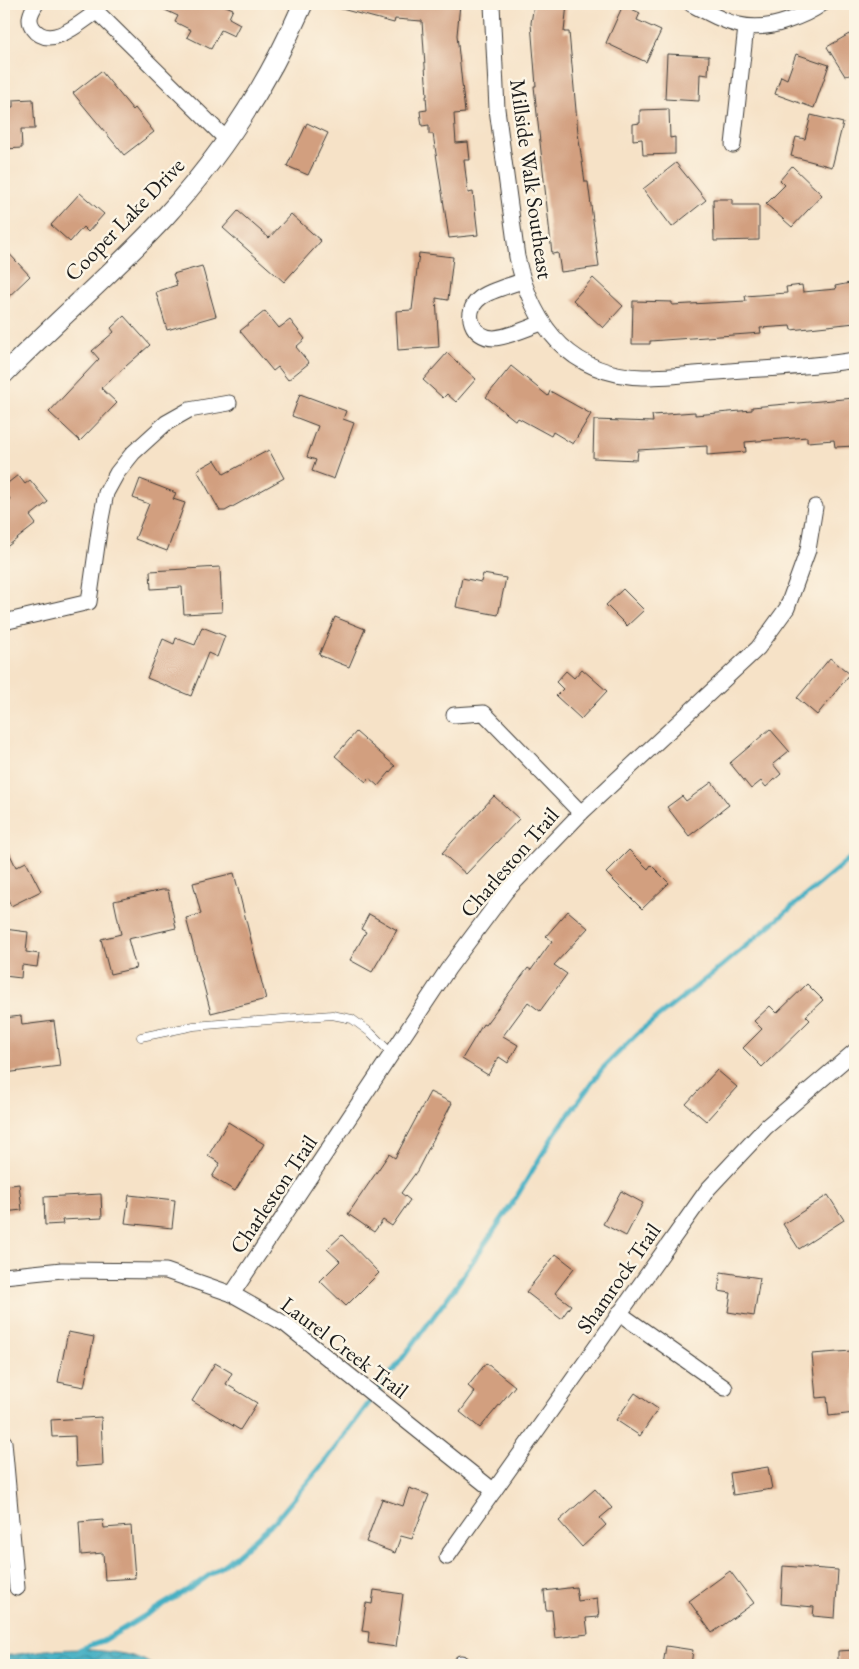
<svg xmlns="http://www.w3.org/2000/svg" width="859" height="1669" font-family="'EB Garamond',serif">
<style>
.water{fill:url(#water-waves);stroke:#316670}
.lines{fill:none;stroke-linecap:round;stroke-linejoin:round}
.stream{stroke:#46b0c4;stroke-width:5}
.building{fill:#d29f7f}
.service-casing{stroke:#3d3a36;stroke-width:9}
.minor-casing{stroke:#3d3a36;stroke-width:17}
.tertiary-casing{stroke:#3d3a36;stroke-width:21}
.service{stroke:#fff;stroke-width:8}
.minor{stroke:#fff;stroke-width:15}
.tertiary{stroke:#fff;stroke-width:19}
.labels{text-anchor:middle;stroke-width:5;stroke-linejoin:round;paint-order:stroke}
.street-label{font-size:22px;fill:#1c1c1c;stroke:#fcf5e5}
</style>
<defs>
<pattern id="water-waves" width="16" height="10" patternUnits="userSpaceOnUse" patternTransform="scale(1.25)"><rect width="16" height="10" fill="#46b0c4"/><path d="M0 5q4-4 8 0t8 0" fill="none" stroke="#3a8e9e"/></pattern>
</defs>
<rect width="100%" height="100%" fill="#fcf5e5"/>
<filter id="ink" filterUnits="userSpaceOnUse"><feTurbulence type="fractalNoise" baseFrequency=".02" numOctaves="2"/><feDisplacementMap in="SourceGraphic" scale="10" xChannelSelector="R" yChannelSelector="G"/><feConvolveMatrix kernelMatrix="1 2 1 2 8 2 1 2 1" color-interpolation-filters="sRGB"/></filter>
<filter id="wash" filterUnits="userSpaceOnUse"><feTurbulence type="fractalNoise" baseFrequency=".0096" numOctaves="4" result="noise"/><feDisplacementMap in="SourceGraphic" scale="20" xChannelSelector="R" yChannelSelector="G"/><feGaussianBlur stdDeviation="1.12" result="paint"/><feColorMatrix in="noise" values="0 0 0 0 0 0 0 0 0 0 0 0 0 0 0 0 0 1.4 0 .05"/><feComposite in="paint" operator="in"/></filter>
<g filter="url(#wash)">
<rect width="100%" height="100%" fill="#f6e2c7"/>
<path class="water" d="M80 1649C100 1651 136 1652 152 1665H4V1656L46 1650Z"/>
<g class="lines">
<polyline class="stream" points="80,1649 103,1641 194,1586 237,1555 276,1520 327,1459 454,1289 514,1201 555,1133 602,1069 639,1032 722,966 855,854"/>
</g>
<g id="blocks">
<g class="building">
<polygon points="152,4 221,4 233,9 229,18 240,24 234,36 221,30 211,49 187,37 191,30 175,22 178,16"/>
<polygon points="339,4 460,4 457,35 465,113 454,114 456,143 468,142 470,160 464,160 468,193 473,192 478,235 449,238 433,134 429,134 429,125 422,126 420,111 427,110 426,96 427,96 422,21 395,19 394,23 338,8"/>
<polygon points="534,4 567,4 564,32 569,32 578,133 585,182 588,182 599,267 561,272 558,253 552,254 534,86 536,86 531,23"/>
<polygon points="623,5 640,13 637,20 661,31 646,62 606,43"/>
<polygon points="849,34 855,43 855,74 845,76 827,47"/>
<polygon points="667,54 709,56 708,75 700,74 699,101 665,99"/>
<polygon points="796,54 829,65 814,108 775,94 781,76 787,79"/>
<polygon points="101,71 133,110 135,108 154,132 124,155 73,93"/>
<polygon points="33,99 35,129 21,129 22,148 4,149 4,107 13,107 13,100"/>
<polygon points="669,109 670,138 675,137 675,154 643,155 642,139 633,140 633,124 640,123 640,110"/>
<polygon points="811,115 843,123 832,167 791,156 796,137 805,139"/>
<polygon points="307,123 328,133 308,175 287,166"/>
<polygon points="676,163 706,200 672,227 643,189"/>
<polygon points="792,166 822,195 792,227 766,204 785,185 780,180"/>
<polygon points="80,193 104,214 88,232 83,227 70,242 51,225"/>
<polygon points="713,199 732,199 732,205 759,205 759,240 714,241"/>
<polygon points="238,211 269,238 291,214 321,241 284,282 223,228"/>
<polygon points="4,248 30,276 4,301"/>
<polygon points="419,253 453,257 448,300 436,298 439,347 398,350 396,311 412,310"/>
<polygon points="202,266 216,316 167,330 156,292 177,285 173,274"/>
<polygon points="593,278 623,306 603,328 573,300"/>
<polygon points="855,282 855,323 791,330 790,326 760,328 761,333 650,341 650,344 632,344 633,301 672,302 672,305 746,301 745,296 787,293 786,287 802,285 803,292 836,289 835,286"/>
<polygon points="265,311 279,328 290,320 305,339 296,347 309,363 288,380 278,367 273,371 240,331"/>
<polygon points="124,316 150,345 101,388 117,403 80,441 49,412 99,359 92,351 114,332 111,328"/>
<polygon points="447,353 476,379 456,402 447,394 443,398 423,380"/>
<polygon points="511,366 548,396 550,391 591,414 573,444 553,432 551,436 518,418 516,421 486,397"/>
<polygon points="300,394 346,411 343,419 354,423 334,479 312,471 316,460 307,457 318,426 292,416"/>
<polygon points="855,398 855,446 835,447 834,440 807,442 807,437 745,442 746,452 707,455 707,446 638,450 637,460 593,458 594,420 653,422 652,415 695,412 695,415 752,410 752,407"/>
<polygon points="269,450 284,478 225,511 220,511 197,470 215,460 224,474"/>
<polygon points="18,475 25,484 30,480 48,502 30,516 36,524 4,549 4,504 10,499 4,490 4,486"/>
<polygon points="140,479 176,493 173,499 185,503 167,551 135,539 149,504 133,498"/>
<polygon points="220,567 222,612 184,614 182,587 151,589 150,571"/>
<polygon points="483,574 506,578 498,615 456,607 462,578 481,582"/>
<polygon points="623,589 644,610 627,626 606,605"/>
<polygon points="335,617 365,629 349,667 319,655"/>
<polygon points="202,627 225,636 217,657 208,653 191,696 147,678 163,639 174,644 176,638 195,645"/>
<polygon points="830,658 850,674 817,715 797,698"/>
<polygon points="582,669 607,691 581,719 556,696 563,689 556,682 566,671 574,678"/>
<polygon points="770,729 789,751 773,764 781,774 766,787 761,781 751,789 730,763"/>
<polygon points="356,732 395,766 378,786 369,778 366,782 335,756"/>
<polygon points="712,782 729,805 689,836 667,807 682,796 686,801"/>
<polygon points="494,796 519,819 466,874 442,853"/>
<polygon points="4,842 16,867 26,862 41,891 11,906 4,891"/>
<polygon points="629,850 648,869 651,865 669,883 642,909 606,873"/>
<polygon points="234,873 266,999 211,1013 186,918 201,914 193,883"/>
<polygon points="162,890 168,890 176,928 128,939 136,968 110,974 101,939 121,934 114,901"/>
<polygon points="568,911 588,928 554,965 567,974 540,1011 528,1002 503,1036 518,1045 508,1063 499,1057 488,1075 462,1059 483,1024 485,1025 528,968 531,970 552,941 546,936"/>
<polygon points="369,914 397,930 372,972 350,960 366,932 361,929"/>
<polygon points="4,929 28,932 26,952 39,954 37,967 22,965 21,978 4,976"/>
<polygon points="807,984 823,1000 806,1016 810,1020 762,1067 743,1048 762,1029 754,1021 770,1006 777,1013"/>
<polygon points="21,1016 22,1025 54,1021 60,1066 5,1073 4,1018"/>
<polygon points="717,1070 737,1087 706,1121 686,1104"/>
<polygon points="430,1092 452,1103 417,1171 401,1193 410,1200 392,1226 383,1220 374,1232 348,1214 389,1154 395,1158"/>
<polygon points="228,1122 264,1144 235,1191 212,1177 220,1163 208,1156"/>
<polygon points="19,1184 22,1210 4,1212 4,1186"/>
<polygon points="621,1191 643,1203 626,1236 603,1224"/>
<polygon points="101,1194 102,1218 62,1220 63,1224 45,1225 44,1197"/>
<polygon points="129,1195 175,1200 172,1228 125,1223"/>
<polygon points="828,1195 844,1220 799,1249 783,1224"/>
<polygon points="342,1235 379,1273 346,1306 320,1281 340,1261 327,1249"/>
<polygon points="556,1254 574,1268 555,1293 571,1305 561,1319 526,1292"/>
<polygon points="721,1272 760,1278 754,1316 728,1312 731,1293 718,1291"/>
<polygon points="68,1332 94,1337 84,1387 58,1382"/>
<polygon points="851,1351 855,1413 829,1416 827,1397 816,1398 812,1354"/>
<polygon points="215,1363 232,1373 226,1384 257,1403 240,1430 192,1401"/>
<polygon points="486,1363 515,1386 480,1428 460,1412 475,1392 468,1386"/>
<polygon points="635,1393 658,1409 640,1436 616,1420"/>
<polygon points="101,1417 103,1465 76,1467 75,1436 52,1437 51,1420"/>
<polygon points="768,1467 772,1489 733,1495 730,1473"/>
<polygon points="409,1488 429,1495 412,1539 401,1536 395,1553 366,1542 382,1499 403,1506"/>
<polygon points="595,1489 612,1508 600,1518 606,1525 582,1547 559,1521"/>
<polygon points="103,1520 104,1528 131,1526 135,1578 105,1580 103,1553 81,1555 79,1522"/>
<polygon points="783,1566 838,1570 835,1618 813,1616 814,1607 781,1604"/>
<polygon points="730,1571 754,1603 712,1633 689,1601"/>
<polygon points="576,1587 578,1601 597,1598 599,1617 586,1618 588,1634 555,1638 552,1610 546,1610 544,1591"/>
<polygon points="374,1590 403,1594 396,1647 368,1643 369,1632 362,1631 366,1603 372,1604"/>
<polygon points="666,1646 693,1650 691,1665 663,1665"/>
<polygon points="855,1650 855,1665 838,1665 838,1651"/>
</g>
</g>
</g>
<g filter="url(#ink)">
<use href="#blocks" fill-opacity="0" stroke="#3d3a36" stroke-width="1"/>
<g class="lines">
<g class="service-casing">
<g id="service">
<polyline points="4,231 4,232"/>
<polyline points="141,1037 194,1026 332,1015 352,1019 371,1033 392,1054"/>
</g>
</g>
<g class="minor-casing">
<g id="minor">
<path d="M36 4C31 12 27 20 33 28 49 51 80 23 96 12"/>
<polyline points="89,4 227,140"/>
<path d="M492 4 497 109 517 257C532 324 568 375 643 377 672 377 701 373 730 371 772 368 814 367 855 360"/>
<path d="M691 4C725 22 748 35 787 21 799 17 811 12 822 4"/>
<polyline points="733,145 746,27"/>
<path d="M522 281C509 286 490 290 480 298 462 312 472 338 494 338 509 337 527 328 542 323"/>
<polyline points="4,622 89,602 100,524 106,493 117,473 133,453 166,423 189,410 229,403"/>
<polyline points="454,715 484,713 581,813"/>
<polyline points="4,1276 62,1270 166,1271 232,1294 285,1324 494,1491"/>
<polyline points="232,1294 448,969 506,891 581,813 758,648 787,608 808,550 815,507"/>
<polyline points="619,1313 725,1388"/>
<polyline points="4,1442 17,1588"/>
<polyline points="447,1557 708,1189 766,1127 855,1051"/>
<polyline points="459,1665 461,1663"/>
</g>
</g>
<g class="tertiary-casing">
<path id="tertiary" d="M4 374C56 321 113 273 164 218 222 155 269 82 303 4"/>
</g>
<use href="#service" class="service"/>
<use href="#minor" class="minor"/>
<use href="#tertiary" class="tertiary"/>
</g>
</g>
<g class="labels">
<g class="street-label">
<text transform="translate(532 179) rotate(82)" y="8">Millside Walk Southeast</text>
<text transform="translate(124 219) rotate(-46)" y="8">Cooper Lake Drive</text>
<text transform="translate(509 862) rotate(-49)" y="8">Charleston Trail</text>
<text transform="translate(273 1194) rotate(-56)" y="8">Charleston Trail</text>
<text transform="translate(618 1278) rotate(-55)" y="8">Shamrock Trail</text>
<text transform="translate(345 1347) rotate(37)" y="8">Laurel Creek Trail</text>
</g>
</g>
<rect width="859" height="1669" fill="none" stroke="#fcf5e5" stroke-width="20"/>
</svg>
